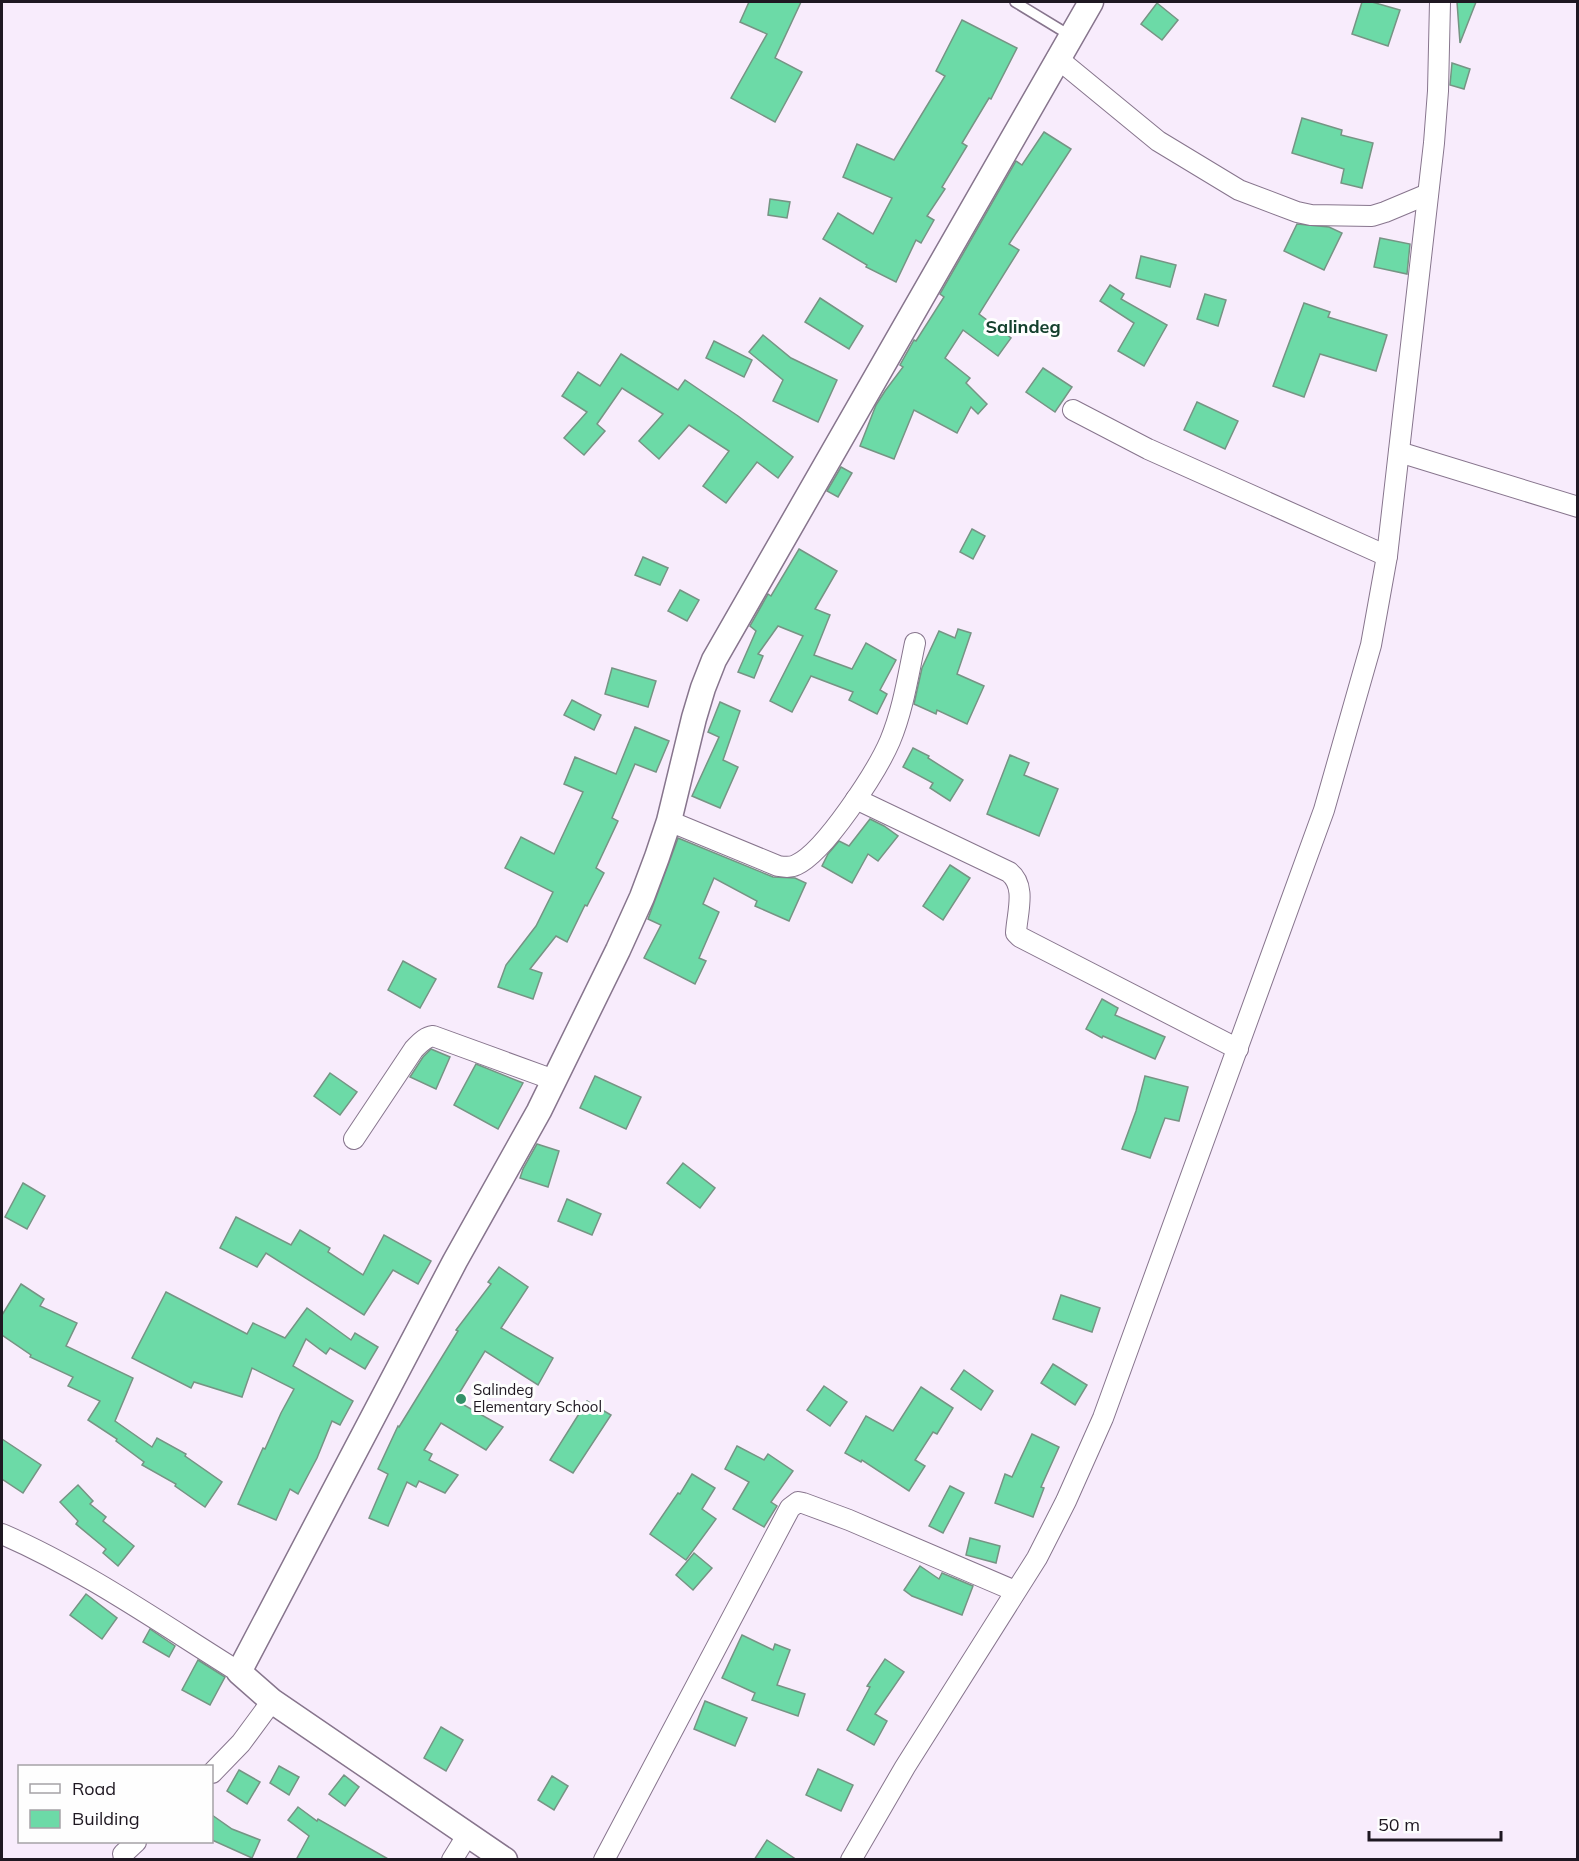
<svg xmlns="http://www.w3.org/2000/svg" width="1579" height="1861" font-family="Mulish,sans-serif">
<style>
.building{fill:#6cdaa7;stroke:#769484;stroke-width:1.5}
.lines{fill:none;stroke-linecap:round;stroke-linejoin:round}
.service-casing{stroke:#87758d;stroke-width:12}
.minor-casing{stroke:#87758d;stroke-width:22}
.tertiary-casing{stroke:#87758d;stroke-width:27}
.service{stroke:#fff;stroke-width:9}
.minor{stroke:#fff;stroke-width:20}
.tertiary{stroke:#fff;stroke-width:24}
.poi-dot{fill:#339169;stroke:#fefefe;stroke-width:2}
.labels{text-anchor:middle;stroke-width:6;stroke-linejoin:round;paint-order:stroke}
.poi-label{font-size:15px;fill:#1f1822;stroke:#fefefe;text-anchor:start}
.quarter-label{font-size:18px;font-weight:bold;fill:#14402d;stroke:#fefefe}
</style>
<rect width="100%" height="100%" fill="#f8ecfc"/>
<g class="building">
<polygon points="749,2 801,2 775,58 802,72 775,122 731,98 767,34 740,22"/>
<polygon points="1362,2 1372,2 1400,10 1388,46 1352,34"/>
<polygon points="1457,2 1476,2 1460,43"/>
<polygon points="1157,3 1178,20 1162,40 1141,24"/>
<polygon points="962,20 1017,48 991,99 989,98 962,143 967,146 942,187 945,189 927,216 934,220 921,243 916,240 896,282 866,267 867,265 823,239 838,213 873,234 892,198 843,177 857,144 894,160 945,76 936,71"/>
<polygon points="1452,63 1470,69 1464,89 1450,85"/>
<polygon points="1302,118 1342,130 1341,135 1373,143 1362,188 1341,183 1344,169 1292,153"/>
<polygon points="1044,132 1071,149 1009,244 1019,250 979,314 1011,338 998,356 963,330 945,358 970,378 966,383 987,404 978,414 971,407 957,433 914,410 894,459 860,446 876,405 885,391 903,367 900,365 914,340 916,341 944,297 940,294 1016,161 1022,165"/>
<polygon points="770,199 790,202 787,218 768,215"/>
<polygon points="1297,224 1329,227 1342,233 1324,270 1284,251"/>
<polygon points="1380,238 1410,244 1407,274 1374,267"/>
<polygon points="1141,256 1176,265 1170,287 1136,278"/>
<polygon points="1110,285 1124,294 1121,299 1167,325 1144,366 1118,351 1134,323 1100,301"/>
<polygon points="1205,294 1226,300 1218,326 1197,319"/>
<polygon points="820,298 863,326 849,349 805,322"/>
<polygon points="1304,303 1330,312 1328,317 1387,335 1376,371 1320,354 1304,397 1273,386"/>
<polygon points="763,335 791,358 837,380 818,422 773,401 783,380 749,352"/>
<polygon points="714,341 752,360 744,377 706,358"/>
<polygon points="621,354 678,390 685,380 738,416 793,457 778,478 757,462 726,503 703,486 729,451 689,425 659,459 639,441 663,414 622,388 597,424 605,431 584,455 564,438 587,412 562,396 578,372 600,386"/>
<polygon points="1043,368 1072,387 1055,412 1026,392"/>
<polygon points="1197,402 1238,421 1225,449 1184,430"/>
<polygon points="841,467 852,473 838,497 827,491"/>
<polygon points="972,529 985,536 973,559 960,552"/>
<polygon points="799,549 837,571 815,609 830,615 814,655 852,669 866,643 896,660 880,690 887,694 877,714 849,700 853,692 811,676 792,712 770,701 803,636 778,626 758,654 763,656 754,678 738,672 756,631 750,626 768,594 771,596"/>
<polygon points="643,557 668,568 660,585 635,575"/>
<polygon points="680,590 699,600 687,621 668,611"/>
<polygon points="958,629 971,633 957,674 984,686 967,724 937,710 936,714 914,704 922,668 939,631 955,638"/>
<polygon points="612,668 656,681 648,707 605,694"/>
<polygon points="572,700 601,715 594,730 564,715"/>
<polygon points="720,702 740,711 723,760 738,767 720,808 692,796 719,737 708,732"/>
<polygon points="635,727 669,741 656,772 635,764 612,818 618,821 596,868 604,873 587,906 585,905 567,942 556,936 530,969 542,973 533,999 498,987 506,965 536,926 553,892 505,868 521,837 554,854 583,792 564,784 575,757 616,774"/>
<polygon points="913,748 929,756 928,758 963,780 950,801 930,788 933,783 903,767"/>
<polygon points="1010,755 1029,763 1024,775 1058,789 1039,836 987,814"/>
<polygon points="870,819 884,826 898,836 878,861 868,854 852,883 822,866 828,854 839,841 849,846"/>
<polygon points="678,838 773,877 795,878 806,883 789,921 755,906 757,901 714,878 703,904 719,912 699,958 706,961 695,984 644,958 661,925 648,919"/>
<polygon points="950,865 970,878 943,920 923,906"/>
<polygon points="403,961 436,979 420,1008 388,990"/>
<polygon points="1102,999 1118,1008 1115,1015 1165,1037 1155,1059 1103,1036 1102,1038 1086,1029"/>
<polygon points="431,1049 450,1057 436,1089 410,1077 423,1057"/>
<polygon points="476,1064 523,1083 498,1129 454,1105"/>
<polygon points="330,1073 357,1092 340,1115 314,1096"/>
<polygon points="595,1076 641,1097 626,1129 580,1108"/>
<polygon points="1145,1076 1188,1087 1179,1121 1165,1118 1150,1158 1122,1149 1136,1111"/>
<polygon points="537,1144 559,1151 548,1187 520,1178 523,1169"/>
<polygon points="683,1163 715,1188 700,1208 667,1183"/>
<polygon points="23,1183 45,1196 27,1229 5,1217"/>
<polygon points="567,1199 601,1214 592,1235 558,1221"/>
<polygon points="236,1217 291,1245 300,1230 330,1248 328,1252 363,1275 384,1235 431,1261 418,1284 393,1270 364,1315 266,1253 257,1267 220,1248"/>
<polygon points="499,1267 528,1287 501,1328 553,1358 538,1385 485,1351 455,1400 503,1427 486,1450 441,1423 424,1450 432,1454 429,1460 458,1475 445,1493 419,1481 416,1487 407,1482 388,1526 369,1518 388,1474 378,1469 398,1426 399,1427 407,1414 458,1331 456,1330 491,1284 488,1282"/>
<polygon points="21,1284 44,1299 40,1306 77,1323 66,1346 133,1378 115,1421 152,1447 157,1438 186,1454 185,1456 222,1482 205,1507 175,1486 176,1484 142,1465 144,1462 116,1441 117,1439 88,1420 100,1401 68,1386 73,1377 30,1357 31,1355 2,1335 2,1315"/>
<polygon points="166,1292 247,1334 253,1323 285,1338 307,1308 351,1340 355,1333 378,1347 365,1369 330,1348 326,1354 306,1339 293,1366 353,1401 340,1425 332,1421 317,1458 298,1494 290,1489 276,1520 238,1504 263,1448 265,1449 281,1413 294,1389 252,1368 242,1397 194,1382 191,1388 132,1358"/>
<polygon points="1061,1295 1100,1308 1092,1332 1053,1319"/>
<polygon points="1053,1364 1087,1385 1075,1405 1041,1383"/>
<polygon points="964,1370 993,1391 981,1410 951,1389"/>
<polygon points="824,1386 847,1402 830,1426 807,1410"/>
<polygon points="921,1387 953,1408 937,1434 933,1432 915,1460 925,1466 909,1491 862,1460 861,1462 845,1453 866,1416 893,1431"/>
<polygon points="587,1401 611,1415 573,1473 550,1460"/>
<polygon points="1032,1434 1059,1447 1041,1487 1044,1488 1033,1517 995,1503 1005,1474 1012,1477"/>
<polygon points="2,1439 41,1465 23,1493 2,1479"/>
<polygon points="737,1446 764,1460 768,1454 793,1471 771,1502 777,1506 764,1527 733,1509 749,1482 725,1469"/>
<polygon points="692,1474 715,1488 702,1509 716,1519 686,1560 650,1534 678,1493 680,1494"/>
<polygon points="78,1485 93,1501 90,1504 106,1517 103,1521 134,1546 118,1566 103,1553 106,1549 76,1524 78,1521 60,1502"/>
<polygon points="950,1486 964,1493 943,1533 929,1526"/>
<polygon points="970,1538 1000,1546 996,1563 966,1555"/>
<polygon points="694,1553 712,1568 693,1590 676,1575"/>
<polygon points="920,1566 939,1579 942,1573 973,1586 962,1615 912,1596 904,1590"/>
<polygon points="86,1594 117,1618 102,1639 70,1615"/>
<polygon points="150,1629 175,1646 169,1657 143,1642"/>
<polygon points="742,1635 773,1650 775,1644 790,1650 777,1685 805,1694 798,1716 752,1700 755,1693 722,1678"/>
<polygon points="885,1659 904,1672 875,1714 887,1721 874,1745 847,1730 870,1687 867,1686"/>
<polygon points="198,1660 225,1677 210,1705 182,1690"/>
<polygon points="705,1701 747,1718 735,1746 694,1729"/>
<polygon points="441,1727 463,1740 446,1771 424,1758"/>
<polygon points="279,1766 299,1777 289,1795 270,1783"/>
<polygon points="818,1769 853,1785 841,1811 806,1795"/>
<polygon points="239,1770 260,1782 247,1804 227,1791"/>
<polygon points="344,1775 359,1787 345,1806 329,1794"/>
<polygon points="552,1776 568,1786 554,1810 538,1800"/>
<polygon points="298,1807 317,1821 318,1819 390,1860 296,1860 309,1836 288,1820"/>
<polygon points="212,1815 232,1829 260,1840 252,1858 212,1840"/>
<polygon points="767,1840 797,1860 754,1860"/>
</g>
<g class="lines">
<g class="service-casing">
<polyline id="service" points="1015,2 1071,36"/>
</g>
<g class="minor-casing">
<g id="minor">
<polyline points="1057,58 1158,141 1239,190 1297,212 1311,215 1372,216 1385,212 1428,194"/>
<polyline points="1073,410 1148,449 1387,556"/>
<polyline points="1399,452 1578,507"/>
<path d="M856 799 1009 872C1027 886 1017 913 1016 933L1020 937 1238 1049"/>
<path d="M669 821 778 866C784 867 790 868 796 865 825 852 877 771 890 741 903 710 908 676 915 643"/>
<path d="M354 1139 414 1049C420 1043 425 1037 433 1036L554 1080"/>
<path d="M2 1534C85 1570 162 1624 239 1672"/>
<polyline points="212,1773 241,1743 272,1701"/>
<polyline points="123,1854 136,1842"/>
<polyline points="452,1860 468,1834"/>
<polyline points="604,1860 790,1508 798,1502 803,1503 849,1520 1015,1591"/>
<polyline points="851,1860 905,1767 1037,1558 1066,1501 1103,1418 1324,810 1371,645 1387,556 1434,143 1438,91 1440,2"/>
</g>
</g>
<g class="tertiary-casing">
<polyline id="tertiary" points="505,1860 272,1701 239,1672 455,1261 539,1111 618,950 642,897 657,857 669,821 694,718 703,688 714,660 1091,2"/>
</g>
<use href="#service" class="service"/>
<use href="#minor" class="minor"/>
<use href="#tertiary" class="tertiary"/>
</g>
<circle class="poi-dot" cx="461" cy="1399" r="6"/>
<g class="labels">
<g class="poi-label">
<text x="473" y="1395">Salindeg<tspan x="473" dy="17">Elementary School</tspan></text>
</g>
<g class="quarter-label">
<text x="1023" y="333">Salindeg</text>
</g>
</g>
<rect width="1579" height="1861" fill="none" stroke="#1f1822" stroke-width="6"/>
<rect x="18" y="1765" width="195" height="78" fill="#fefefe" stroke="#a5a2a6" stroke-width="1.5"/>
<rect x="30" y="1784" width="30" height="9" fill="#ffffff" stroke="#a5a2a6" stroke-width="1.5"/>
<text x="72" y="1795" font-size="18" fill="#1f1822">Road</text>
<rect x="30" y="1810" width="30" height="18" fill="#6cdaa7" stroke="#a5a2a6" stroke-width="1.5"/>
<text x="72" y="1825" font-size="18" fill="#1f1822">Building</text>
<path d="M1369 1831v9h132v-9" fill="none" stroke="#1f1822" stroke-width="3"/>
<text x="1378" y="1831" font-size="18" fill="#1f1822" stroke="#fefefe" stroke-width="4.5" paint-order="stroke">50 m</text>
</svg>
